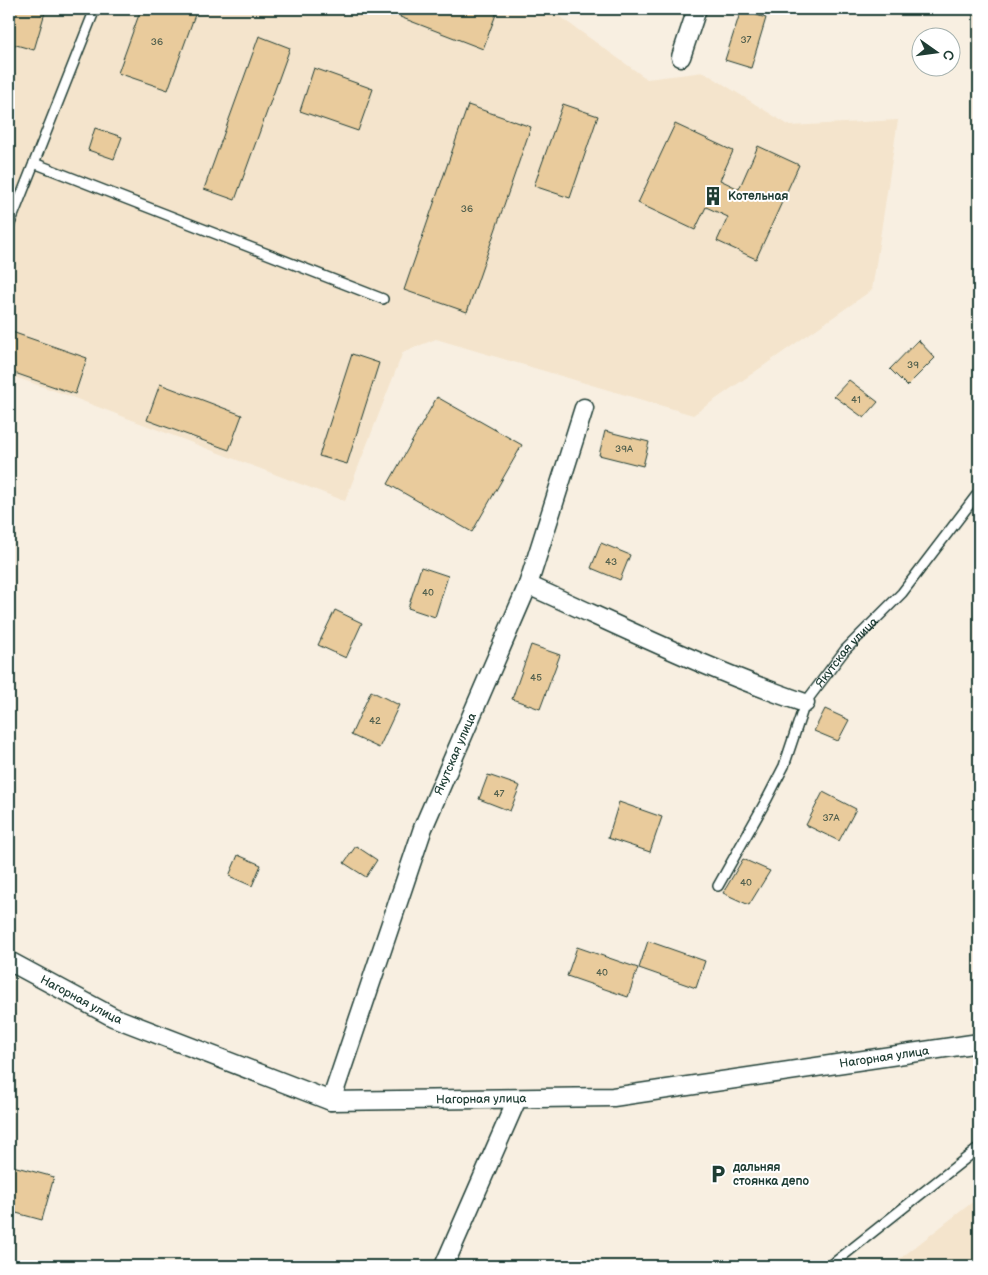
<svg xmlns="http://www.w3.org/2000/svg" width="988" height="1275" font-family="'Balsamiq Sans',sans-serif">
<style>
.built{fill:#f4e4cc}
.building{fill:#e9cb9c;stroke:#1f3d34}
.lines{fill:none;stroke-linecap:round;stroke-linejoin:round}
.service-casing{stroke:#1f3d34;stroke-width:12}
.minor-casing{stroke:#1f3d34;stroke-width:21}
.service{stroke:#fff;stroke-width:9}
.minor{stroke:#fff;stroke-width:18}
.labels{text-anchor:middle;stroke-width:4;stroke-linejoin:round;paint-order:stroke}
.number-label{font-size:10px;fill:#52604e}
.poi-label{font-size:12px;font-weight:bold;fill:#1f3d34;stroke:#fff;text-anchor:start}
.street-label{font-size:12px;fill:#1f3d34;stroke:#fff}
</style>
<rect width="100%" height="100%" fill="#f8efe1"/>
<filter id="ink" filterUnits="userSpaceOnUse"><feTurbulence type="fractalNoise" baseFrequency=".02" numOctaves="2"/><feDisplacementMap in="SourceGraphic" scale="10" xChannelSelector="R" yChannelSelector="G"/><feConvolveMatrix kernelMatrix="1 2 1 2 8 2 1 2 1" color-interpolation-filters="sRGB"/></filter>
<g filter="url(#ink)">
<g class="built">
<polygon points="9,9 549,9 647,79 704,72 790,126 898,120 872,290 693,415 436,339 403,352 345,501 64,394 9,375"/>
<polygon points="979,1197 979,1266 890,1266 906,1254"/>
</g>
<g class="building">
<polygon points="9,9 46,9 34,50 9,43"/>
<polygon points="141,9 197,9 168,90 118,73"/>
<polygon points="403,9 498,9 483,49 400,17"/>
<polygon points="741,10 766,18 751,68 725,60"/>
<polygon points="259,36 290,48 235,200 204,189"/>
<polygon points="314,68 373,89 358,131 300,111"/>
<polygon points="563,104 598,116 570,198 534,186"/>
<polygon points="468,105 531,127 467,312 404,290"/>
<polygon points="675,124 733,151 720,180 739,189 758,146 799,165 756,259 717,241 728,217 706,207 695,230 638,203"/>
<polygon points="95,128 122,137 114,159 88,150"/>
<polygon points="9,331 87,358 75,394 9,371"/>
<polygon points="918,340 935,358 907,386 890,369"/>
<polygon points="352,354 379,363 347,464 319,456"/>
<polygon points="849,380 878,402 864,418 834,396"/>
<polygon points="160,384 242,415 229,450 147,420"/>
<polygon points="437,397 522,445 472,532 388,484"/>
<polygon points="605,431 649,442 643,466 599,455"/>
<polygon points="601,543 630,555 620,580 591,568"/>
<polygon points="421,567 448,576 435,617 408,608"/>
<polygon points="335,610 362,623 346,658 318,645"/>
<polygon points="531,645 560,655 540,709 512,699"/>
<polygon points="371,691 399,705 379,748 351,735"/>
<polygon points="825,709 849,720 838,741 814,731"/>
<polygon points="488,775 520,786 510,811 479,799"/>
<polygon points="823,792 856,809 839,841 806,825"/>
<polygon points="619,802 662,817 650,852 608,838"/>
<polygon points="356,846 377,860 366,877 344,863"/>
<polygon points="238,855 261,865 252,886 229,876"/>
<polygon points="743,859 770,871 749,905 723,893"/>
<polygon points="648,941 705,961 696,988 639,968"/>
<polygon points="577,947 638,968 628,997 567,976"/>
<polygon points="9,1165 54,1177 42,1220 9,1211"/>
</g>
<g class="lines">
<g class="service-casing">
<g id="service">
<polyline points="95,9 34,163 383,299"/>
<polyline points="9,226 34,163"/>
<path id="s1" d="M718 886 767 799 784 766 805 703 845 650 902 593 979 492"/>
<polyline points="830,1266 979,1148"/>
</g>
</g>
<g class="minor-casing">
<g id="minor">
<polyline points="681,57 697,9"/>
<path d="M528 585C620 626 710 671 805 703"/>
<path id="s2" d="M9 961 113 1017 331 1101 613 1097 979 1043"/>
<path id="s3" d="M331 1101 423 828 528 585 584 408"/>
<polyline points="444,1266 517,1099"/>
</g>
</g>
<use href="#service" class="service"/>
<use href="#minor" class="minor"/>
</g>
</g>
<defs>
<g id="building-bare" transform="scale(1.5)"><path d="M-4-6H4V6H1V3H-1V6H-4ZM-2.5-4.3h1.7v1.8h-1.7ZM.8-4.3h1.7v1.8H.8ZM-2.5-1h1.7V.8h-1.7ZM.8-1h1.7V.8H.8Z" fill="#1f3d34" stroke="#fff" stroke-width="2.5" paint-order="stroke"/></g>
<g id="parking-bare" transform="scale(1.5)"><path d="M-3.5-5.5H1a3.5 3.5 0 0 1 0 7H-1V5.5H-3.5ZM-1-3.4V-.6H.8a1.4 1.4 0 0 0 0-2.8Z" fill="#1f3d34" stroke="#fff" stroke-width="2.5" paint-order="stroke"/></g>
</defs>
<g fill-rule="evenodd">
<use href="#building-bare" x="713" y="196"/>
<use href="#parking-bare" x="718" y="1174"/>
</g>
<g class="labels">
<g class="number-label">
<text x="746" y="43">37</text>
<text x="157" y="45">36</text>
<text x="467" y="212">36</text>
<text x="913" y="368">39</text>
<text x="856" y="403">41</text>
<text x="624" y="452">39А</text>
<text x="611" y="565">43</text>
<text x="428" y="596">40</text>
<text x="536" y="681">45</text>
<text x="375" y="724">42</text>
<text x="499" y="797">47</text>
<text x="831" y="821">37А</text>
<text x="746" y="886">40</text>
<text x="602" y="976">40</text>
</g>
<g class="poi-label">
<text x="728" y="200">Котельная</text>
<text x="733" y="1171">дальняя<tspan x="733" dy="14">стоянка депо</tspan></text>
</g>
<g class="street-label">
<text dy="4" stroke="none"><textPath href="#s1" startOffset="269">Якутская улица</textPath></text>
<text dy="4" stroke="none"><textPath href="#s3" startOffset="369">Якутская улица</textPath></text>
<text dy="4" stroke="none"><textPath href="#s2" startOffset="82">Нагорная улица</textPath></text>
<text dy="4" stroke="none"><textPath href="#s2" startOffset="908">Нагорная улица</textPath></text>
<text dy="4" stroke="none"><textPath href="#s2" startOffset="502">Нагорная улица</textPath></text>
</g>
</g>
<rect width="988" height="1275" fill="none" stroke="#fff" stroke-width="30"/>
<rect x="15" y="15" width="958" height="1245" fill="none" stroke="#1f3d34" stroke-width="2" filter="url(#ink)"/>
<g transform="translate(936 52) rotate(104)"><circle r="24" fill="#ffffff" stroke="#a5b1ae"/>
<path d="M0-4L9 19L0 12L-9 19Z" fill="#1f3d34"/>
<text y="-8" font-size="14" font-weight="bold" text-anchor="middle" fill="#1f3d34">С</text>
</g>
</svg>
